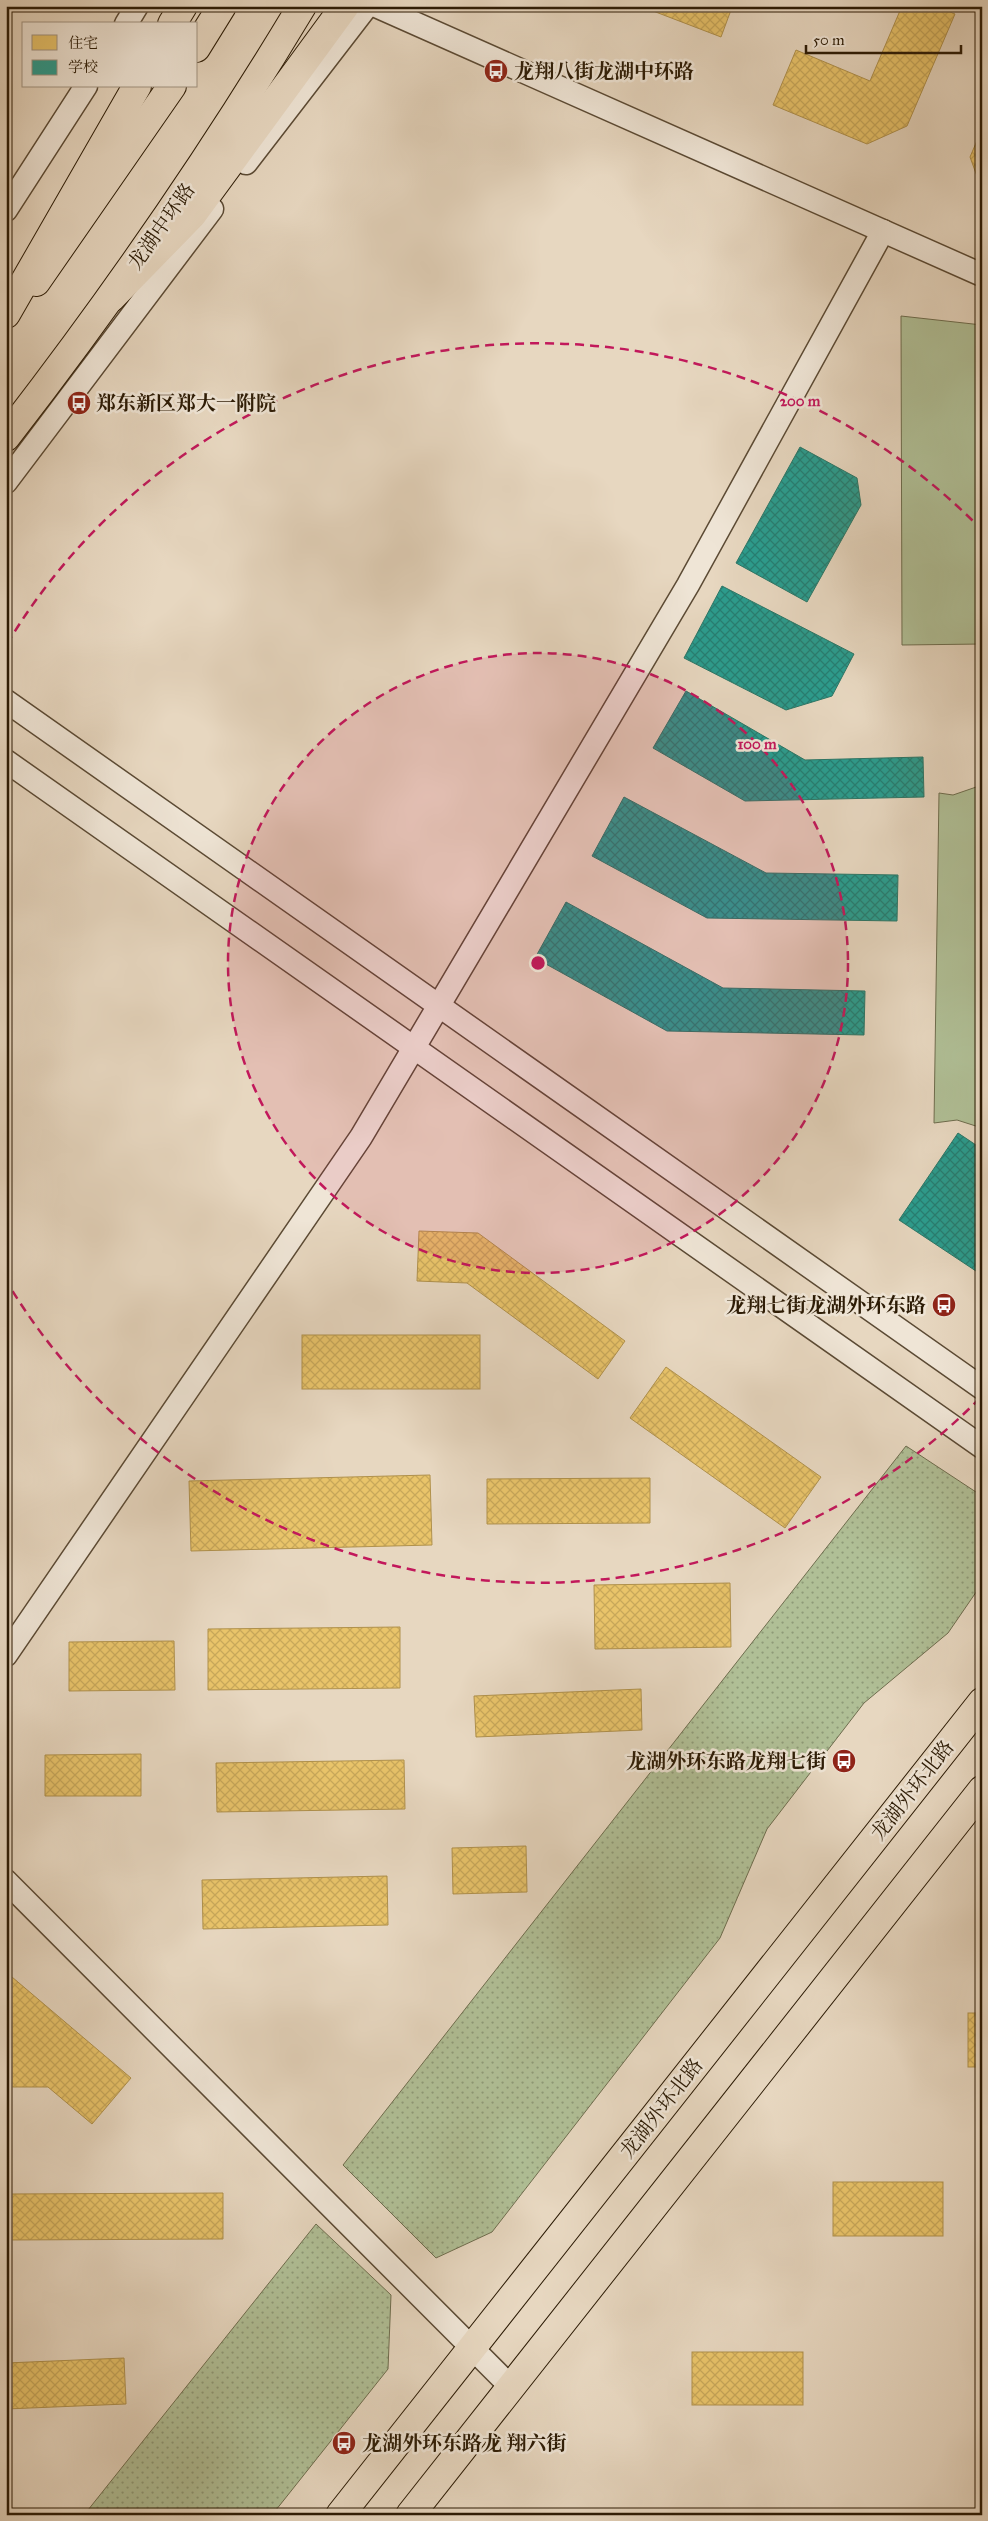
<svg xmlns="http://www.w3.org/2000/svg" width="988" height="2521" font-family="'IM FELL Great Primer','Noto Serif SC',serif">
<style>
.green{fill:url(#green-dots);stroke:#6e6d4e}
.pitch{fill:#b0bf96;stroke:#6e6d4e}
.homes{fill:url(#homes-cross-hatch);stroke:#b0914c}
.schools{fill:url(#schools-cross-hatch);stroke:#2b7666}
.lines{fill:none;stroke-linecap:round;stroke-linejoin:round}
.minor-casing{stroke:#5b4a34;stroke-width:25}
.major-casing{stroke:#2c1b05;stroke-width:30}
.highway-casing{stroke:#2c1b05;stroke-width:30}
.minor{stroke:#efe5d6;stroke-width:22}
.major{stroke:#e7d7c0;stroke-width:28}
.highway{stroke:#e7d7c0;stroke-width:28}
.ring{fill:none;stroke:#c2185b;stroke-width:2.5;stroke-dasharray:9 6}
.labels{text-anchor:middle;stroke-width:5;stroke-linejoin:round;paint-order:stroke}
.poi-label{font-size:20px;font-weight:bold;fill:#2c1b05;stroke:#efe5d6;text-anchor:start}
.street-label{font-size:20px;fill:#2c1b05;stroke:#efe5d6}
.centre{fill:#c2185b;stroke:#efe5d6;stroke-width:2.5}
.ring-label{font-size:15px;text-anchor:middle;font-weight:bold;fill:#c2185b;stroke:#efe5d6;stroke-width:5;stroke-linejoin:round;paint-order:stroke}
</style>
<defs>
<pattern id="green-dots" width="8" height="8" patternUnits="userSpaceOnUse" patternTransform="scale(1.25)"><rect width="8" height="8" fill="#b0bf96"/><path d="M2 2h.1M6 6h.1" fill="none" stroke="#8f9a78" stroke-width="1.8" stroke-linecap="round"/></pattern>
<pattern id="homes-cross-hatch" width="8" height="8" patternUnits="userSpaceOnUse" patternTransform="scale(1.25)"><rect width="8" height="8" fill="#e9c46a"/><path d="M0 0l8 8M0 8l8-8" fill="none" stroke="#c8a85a"/></pattern>
<pattern id="schools-cross-hatch" width="8" height="8" patternUnits="userSpaceOnUse" patternTransform="scale(1.25)"><rect width="8" height="8" fill="#2a9d8f"/><path d="M0 0l8 8M0 8l8-8" fill="none" stroke="#247f73"/></pattern>
</defs>
<rect width="100%" height="100%" fill="#e7d7c0"/>
<filter id="stains"><feTurbulence type="fractalNoise" baseFrequency=".004" numOctaves="4"/><feColorMatrix values="0 0 0 0 .2 0 0 0 0 .09 0 0 0 0 .02 0 0 0 .5 -.17"/></filter>
<radialGradient id="worn" r=".72"><stop offset=".6" stop-color="#630" stop-opacity="0"/><stop offset="1" stop-color="#630" stop-opacity=".3"/></radialGradient>
<g class="green">
<polygon points="906,1446 979,1494 981,1585 948,1633 864,1703 767,1829 720,1938 492,2232 436,2258 343,2165"/>
<polygon points="316,2224 391,2295 388,2369 272,2515 84,2515"/>
</g>
<g class="pitch">
<polygon points="901,316 982,325 982,644 902,645"/>
<polygon points="982,785 982,1128 957,1120 934,1123 939,793 953,795"/>
</g>
<g class="homes">
<polygon points="640,6 722,6 731,10 721,37"/>
<polygon points="902,6 936,6 955,14 907,126 867,144 773,105 796,50 870,81"/>
<polygon points="982,129 982,190 970,157"/>
<polygon points="419,1231 478,1233 625,1341 598,1379 467,1283 417,1281"/>
<rect x="302" y="1335" width="178" height="54"/>
<polygon points="666,1367 821,1477 785,1528 630,1418"/>
<polygon points="430,1475 432,1545 191,1551 189,1481"/>
<polygon points="650,1478 650,1523 487,1524 487,1479"/>
<polygon points="730,1583 731,1647 595,1649 594,1585"/>
<polygon points="400,1627 400,1688 208,1690 208,1629"/>
<polygon points="174,1641 175,1690 69,1691 69,1642"/>
<polygon points="641,1689 642,1730 476,1737 474,1696"/>
<polygon points="141,1754 141,1796 45,1796 45,1755"/>
<polygon points="404,1760 405,1809 217,1812 216,1763"/>
<polygon points="526,1846 527,1892 453,1894 452,1848"/>
<polygon points="387,1876 388,1925 203,1929 202,1880"/>
<polygon points="12,1977 131,2078 92,2124 48,2087 6,2087 6,1978"/>
<rect x="968" y="2013" width="14" height="54"/>
<rect x="833" y="2182" width="110" height="54"/>
<polygon points="223,2193 223,2239 6,2240 6,2194"/>
<rect x="692" y="2352" width="111" height="53"/>
<polygon points="124,2358 126,2404 6,2409 6,2363"/>
</g>
<g class="schools">
<polygon points="800,447 857,478 861,505 807,602 736,563"/>
<polygon points="722,586 854,654 832,696 786,710 684,658"/>
<polygon points="686,691 805,760 923,757 924,797 745,801 653,748"/>
<polygon points="624,797 766,873 898,875 897,921 707,918 592,856"/>
<polygon points="566,902 723,988 865,991 864,1035 667,1031 535,958"/>
<polygon points="958,1133 982,1149 982,1275 899,1220"/>
</g>
<g class="lines">
<g class="minor-casing">
<g id="minor">
<polyline points="376,6 982,275"/>
<polyline points="126,24 137,6"/>
<polyline points="246,163 367,6"/>
<polyline points="6,210 86,86"/>
<polyline points="6,482 212,209"/>
<polyline points="6,701 982,1388"/>
<polyline points="6,761 982,1447"/>
<polyline points="6,1655 361,1137 688,585 883,231"/>
<polyline points="6,1881 511,2387"/>
</g>
</g>
<g class="major-casing">
<g id="major">
<polyline points="196,48 222,6"/>
<polyline points="36,282 172,86"/>
<path d="M6 437C113 299 212 156 302 6"/>
<polyline points="340,2515 982,1702"/>
<polyline points="410,2515 982,1790"/>
</g>
</g>
<g class="highway-casing">
<g id="highway">
<polyline points="172,24 183,6"/>
<polyline points="111,298 192,215 345,6"/>
<polyline points="6,314 137,86"/>
</g>
</g>
<use href="#minor" class="minor"/>
<use href="#major" class="major"/>
<use href="#highway" class="highway"/>
</g>
<circle cx="538" cy="963" r="310" fill="#c2185b" fill-opacity=".12"/>
<g class="ring">
<circle cx="538" cy="963" r="310"/>
<path d="M980 1398A620 620 0 0 1 7 1282M7 644A620 620 0 0 1 980 528"/>
</g>
<defs>
<g id="bus-disc" transform="scale(1.25)"><circle r="9.5" fill="#8f2418" stroke="#efe5d6"/><path d="M-5-6H5V4H4V6H2V4H-2V6H-4V4H-5ZM-3.5-4V0h7V-4ZM-3.5 1.2v1.5H-2V1.2ZM2 1.2v1.5H3.5V1.2Z" fill="#fff"/></g>
</defs>
<g fill-rule="evenodd">
<use href="#bus-disc" x="496" y="71"/>
<use href="#bus-disc" x="79" y="403"/>
<use href="#bus-disc" x="944" y="1305"/>
<use href="#bus-disc" x="844" y="1761"/>
<use href="#bus-disc" x="344" y="2443"/>
</g>
<g class="labels">
<g class="poi-label">
<text x="514" y="78">龙翔八街龙湖中环路</text>
<text x="96" y="410">郑东新区郑大一附院</text>
<text x="926" y="1312" text-anchor="end">龙翔七街龙湖外环东路</text>
<text x="826" y="1768" text-anchor="end">龙湖外环东路龙翔七街</text>
<text x="362" y="2450">龙湖外环东路龙 翔六街</text>
</g>
<g class="street-label">
<text transform="translate(161 226) rotate(-55)" y="7">龙湖中环路</text>
<text transform="translate(912 1790) rotate(-52)" y="7">龙湖外环北路</text>
<text transform="translate(661 2108) rotate(-52)" y="7">龙湖外环北路</text>
</g>
</g>
<circle cx="538" cy="963" r="8" class="centre"/>
<g class="ring-label">
<text x="800" y="406">200 m</text>
<text x="757" y="749">100 m</text>
</g>
<rect width="988" height="2521" fill="none" stroke="#e7d7c0" stroke-width="25"/>
<rect x="8" y="8" width="973" height="2506" fill="none" stroke="#2c1b05" stroke-width="2.5"/>
<rect x="12" y="12" width="963" height="2496" fill="none" stroke="#2c1b05"/>
<rect x="22" y="22" width="175" height="65" fill="#efe5d6" stroke="#a19482"/>
<rect x="32" y="35" width="25" height="15" fill="#e9c46a" stroke="#a19482"/>
<text x="68" y="48" font-size="15" fill="#2c1b05">住宅</text>
<rect x="32" y="60" width="25" height="15" fill="#2a9d8f" stroke="#a19482"/>
<text x="68" y="72" font-size="15" fill="#2c1b05">学校</text>
<path d="M806 45v8h155v-8" fill="none" stroke="#2c1b05" stroke-width="2.5"/>
<text x="813" y="45" font-size="15" fill="#2c1b05" stroke="#efe5d6" stroke-width="4" paint-order="stroke">50 m</text>
<rect width="100%" height="100%" filter="url(#stains)"/>
<rect width="100%" height="100%" fill="url(#worn)"/>
</svg>
